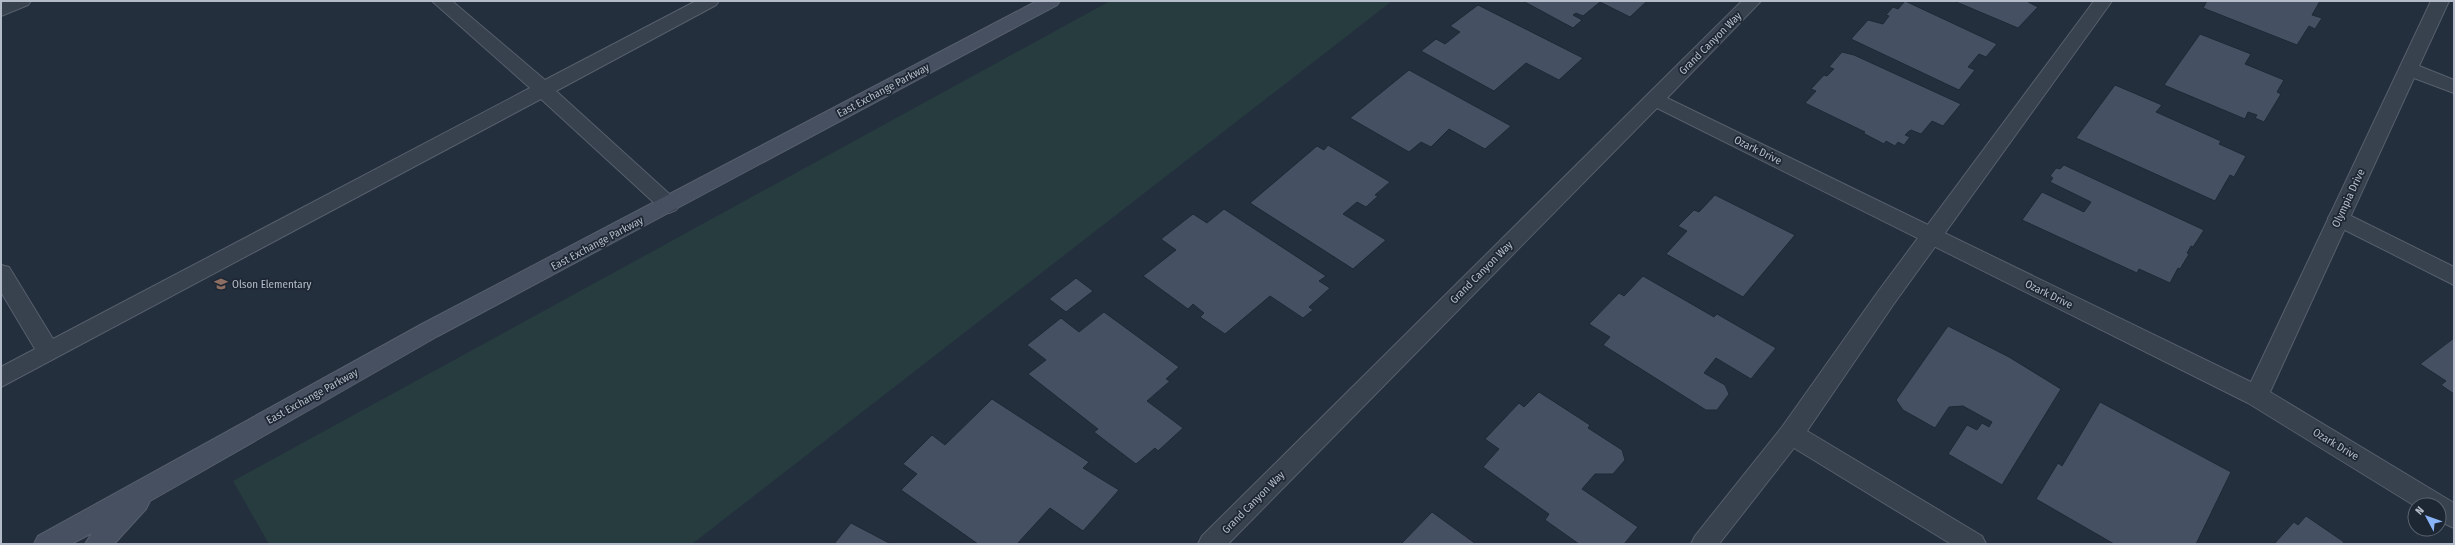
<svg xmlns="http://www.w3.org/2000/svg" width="2455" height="545" font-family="'Fira Sans Condensed',sans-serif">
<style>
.green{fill:#263c3f}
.building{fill:#455162;stroke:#1f2835}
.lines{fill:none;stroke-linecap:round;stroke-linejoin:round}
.lane-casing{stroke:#565f6c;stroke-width:2}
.street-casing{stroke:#565f6c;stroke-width:2}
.secondary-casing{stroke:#565f6c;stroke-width:2}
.lane{fill:#38414e;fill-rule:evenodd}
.street{fill:#38414e;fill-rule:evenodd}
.secondary{fill:#465061;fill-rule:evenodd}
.labels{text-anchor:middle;stroke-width:3.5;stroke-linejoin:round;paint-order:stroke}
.street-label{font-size:11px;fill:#b4bcc9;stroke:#1d2633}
.poi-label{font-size:11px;fill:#b4bcc9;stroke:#1d2633;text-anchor:start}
</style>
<rect width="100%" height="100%" fill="#242f3e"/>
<polygon class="green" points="1110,1 1392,1 692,544 269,544 233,481"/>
<g class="building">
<polygon points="1523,1 1647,1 1630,17 1600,2 1583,16 1576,13 1573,15 1582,20 1573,28"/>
<polygon points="1905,1 1997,44 1986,57 1979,54 1968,67 1975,70 1959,90 1851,39 1868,20 1883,24 1889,16 1886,15 1893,7 1898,9"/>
<polygon points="1954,1 2029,1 2028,2 2038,7 2018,28"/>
<polygon points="2207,1 2320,1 2312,15 2322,18 2315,29 2309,26 2297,45 2203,8"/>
<polygon points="1478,5 1583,58 1559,80 1526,63 1494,91 1421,51 1436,39 1445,44 1460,32 1450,26"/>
<polygon points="2200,34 2251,54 2245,64 2284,80 2277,92 2281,94 2264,122 2255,118 2257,115 2248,112 2245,119 2164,85"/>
<polygon points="1842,52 1854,55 1961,104 1943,126 1932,121 1921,134 1911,130 1908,132 1905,135 1910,137 1904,145 1898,142 1895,146 1886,141 1884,144 1863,133 1865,132 1805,103 1816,91 1811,89 1824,75 1827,76 1834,69 1829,67"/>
<polygon points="1409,70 1511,126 1485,149 1449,129 1431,147 1421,142 1409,152 1350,118"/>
<polygon points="2115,85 2162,105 2156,112 2221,141 2219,144 2246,156 2234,177 2230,175 2215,201 2076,138"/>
<polygon points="1328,145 1390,182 1375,195 1378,196 1366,207 1357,202 1343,214 1386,240 1353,269 1250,203 1317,146 1324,150"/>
<polygon points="2064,165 2204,230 2193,247 2191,246 2187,253 2189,254 2180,269 2178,268 2170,283 2139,269 2137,273 2022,220 2042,192 2084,212 2091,202 2050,182 2053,178 2050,176 2056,168 2060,169"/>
<polygon points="1715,195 1795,235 1743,297 1666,254 1687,231 1678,226 1694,210 1699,212"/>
<polygon points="1224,209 1326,276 1319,281 1330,288 1309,307 1313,310 1303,318 1270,296 1225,334 1200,317 1204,313 1193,304 1188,309 1143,276 1176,250 1161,239 1193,214 1207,223"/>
<polygon points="1643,276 1714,317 1717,314 1776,348 1751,379 1716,358 1704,373 1725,385 1729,394 1717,410 1706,410 1603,345 1610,337 1589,324 1619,293 1624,296"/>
<polygon points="1076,278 1093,291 1066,312 1049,299"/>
<polygon points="1104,312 1179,367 1166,379 1170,381 1147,401 1183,428 1158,451 1155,448 1136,464 1094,432 1098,429 1028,374 1046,360 1027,345 1061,318 1079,332"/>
<polygon points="1948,326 2009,357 2061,389 2002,485 1948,454 1967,425 1977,430 1982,423 1989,427 1992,422 1963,406 1949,407 1935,428 1903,410 1896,400"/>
<polygon points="2454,338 2454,394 2441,385 2446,381 2420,364"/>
<polygon points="1539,392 1590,425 1588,428 1622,450 1625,460 1613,474 1595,474 1582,489 1638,527 1624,544 1579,544 1545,520 1549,514 1483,467 1499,449 1485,439 1519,403 1524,407"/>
<polygon points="992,399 1089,462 1083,468 1119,490 1083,531 1050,508 1017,544 978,544 901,490 917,474 903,464 932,435 945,445"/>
<polygon points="2100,402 2231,472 2196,544 2114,544 2036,499 2058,463 2062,466"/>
<polygon points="1432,512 1476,544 1401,544"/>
<polygon points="2306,516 2344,542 2343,544 2274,544 2294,522 2298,525"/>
<polygon points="851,523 891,544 834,544"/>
</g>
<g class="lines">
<g class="lane-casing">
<g id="lane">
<polygon points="6,1 31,1 28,5 1,16 1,3"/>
<polygon points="432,1 452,1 545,80 696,1 719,1 716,5 556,91 676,200 680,205 676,210 669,213 662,210 541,99 1,387 1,367 35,349 1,292 1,265 9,267 53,339 530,88"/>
<polygon points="2094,1 2112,1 1893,305 1807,431 1982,536 1986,544 1951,544 1794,448 1719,544 1691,544 1695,536 1782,427 1877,293"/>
<polygon points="2339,210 2454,267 2454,285 2331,223 2328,218 2331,213"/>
</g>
</g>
<g class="street-casing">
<polygon id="street" points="1742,1 1761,1 1667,98 2251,382 2431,1 2449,1 2419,66 2454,80 2454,93 2414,78 2270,392 2454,503 2454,528 2439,521 2439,505 2415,506 2248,403 1657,108 1228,544 1198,544 1202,536"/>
</g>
<g class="secondary-casing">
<polygon id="secondary" points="1037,1 1060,1 1057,5 438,336 150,501 146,509 114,544 85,544 92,533 71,544 34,544 38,536 422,324"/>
</g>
<use href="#lane" class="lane"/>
<use href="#street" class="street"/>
<use href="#secondary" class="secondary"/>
</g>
<defs>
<g id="school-bare" transform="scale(1.08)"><path d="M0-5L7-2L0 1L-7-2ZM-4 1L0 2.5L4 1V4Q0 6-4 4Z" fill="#8d6e63" stroke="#1d2633" stroke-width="2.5" paint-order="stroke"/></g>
</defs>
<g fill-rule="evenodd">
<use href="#school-bare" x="221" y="284"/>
</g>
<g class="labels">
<g class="street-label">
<text transform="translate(1710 43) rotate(-45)" y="4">Grand Canyon Way</text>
<text transform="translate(883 90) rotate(-28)" y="4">East Exchange Parkway</text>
<text transform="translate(1758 150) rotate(26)" y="4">Ozark Drive</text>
<text transform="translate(2348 198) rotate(-65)" y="4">Olympia Drive</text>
<text transform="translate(597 243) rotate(-28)" y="4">East Exchange Parkway</text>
<text transform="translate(1481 272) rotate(-45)" y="4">Grand Canyon Way</text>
<text transform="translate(2049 294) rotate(26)" y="4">Ozark Drive</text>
<text transform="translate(312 396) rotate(-29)" y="4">East Exchange Parkway</text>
<text transform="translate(2336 444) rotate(31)" y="4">Ozark Drive</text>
<text transform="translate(1253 502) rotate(-45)" y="4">Grand Canyon Way</text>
</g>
<g class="poi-label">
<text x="232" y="288">Olson Elementary</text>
</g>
</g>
<rect width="2455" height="545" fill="none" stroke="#b4bcc9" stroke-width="4"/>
<g transform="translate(2427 517) rotate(311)"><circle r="19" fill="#1d2633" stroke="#59626f"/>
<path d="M0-3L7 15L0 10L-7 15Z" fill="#8ab4f8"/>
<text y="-6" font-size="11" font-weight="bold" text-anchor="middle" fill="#b4bcc9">N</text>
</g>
</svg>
